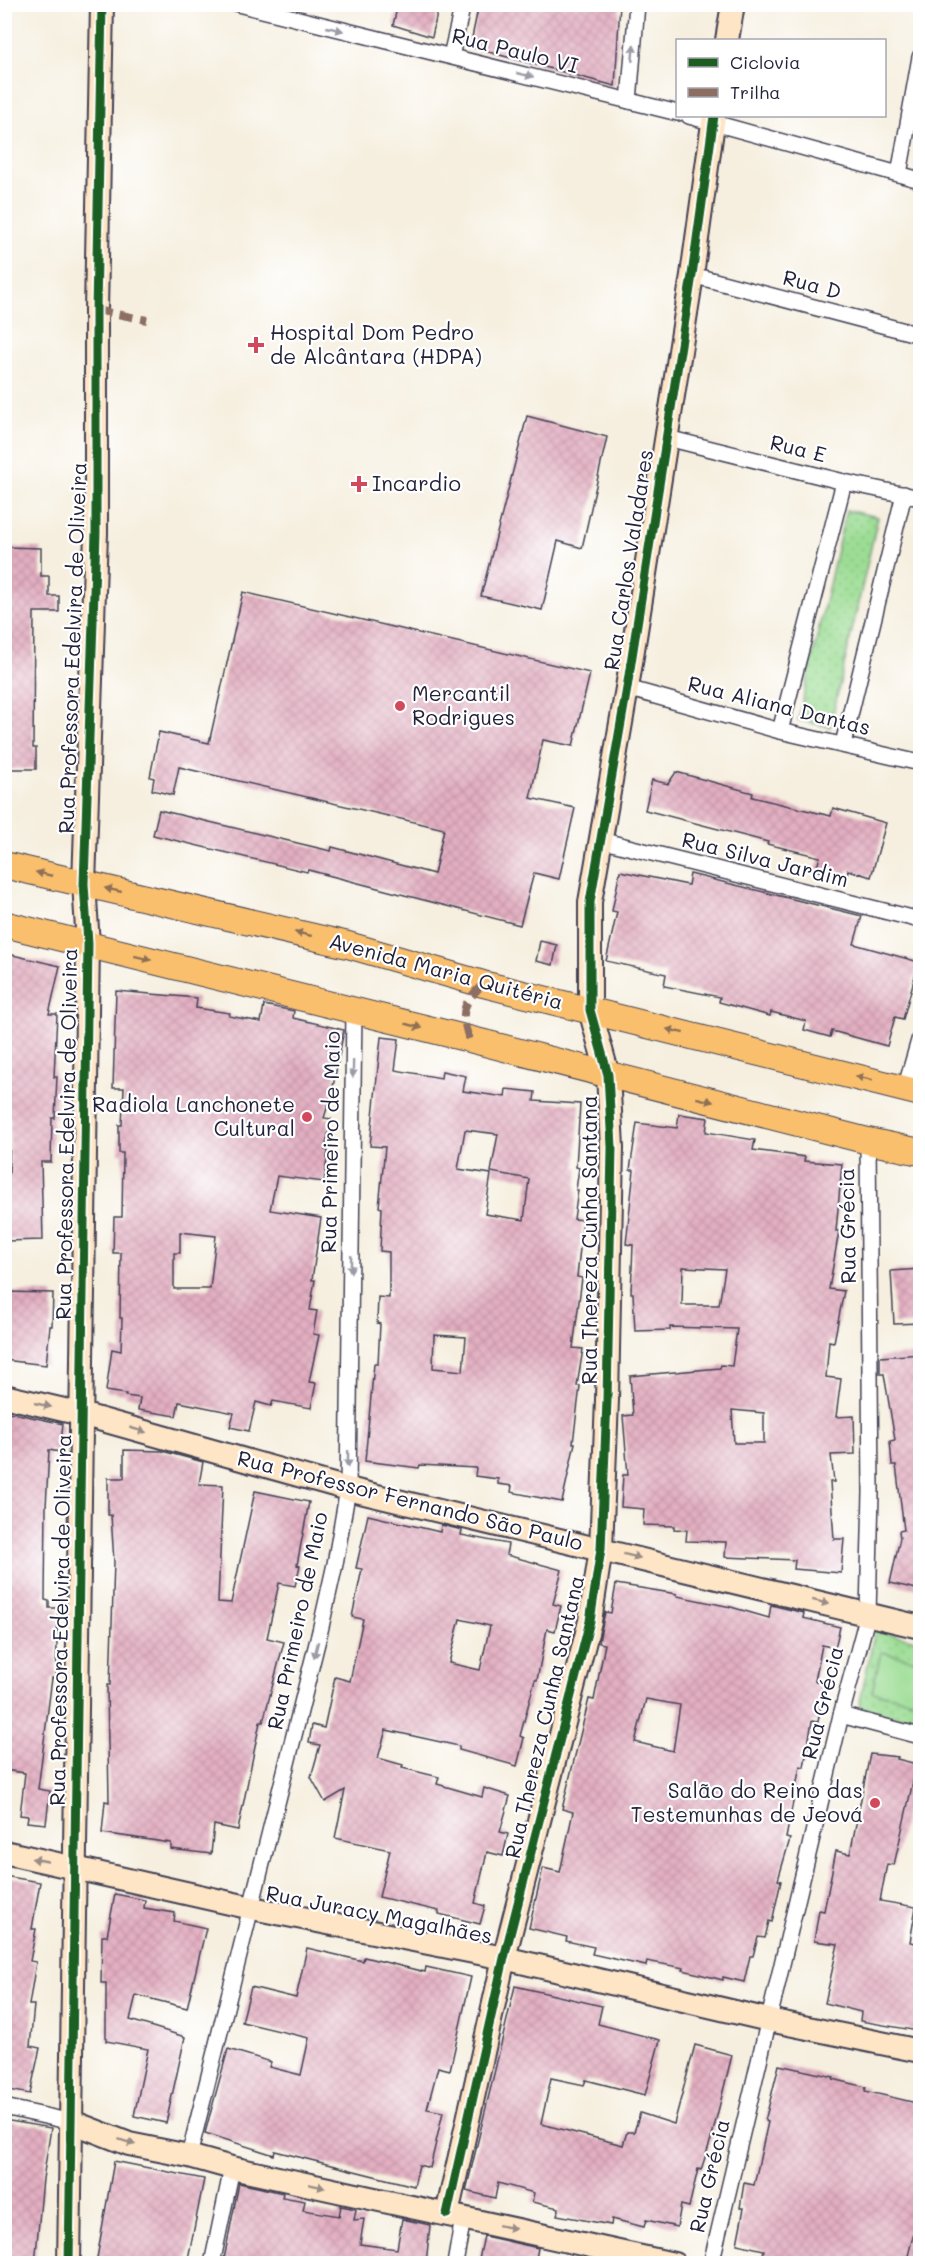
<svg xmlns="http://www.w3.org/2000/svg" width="925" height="2268" font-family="Mali,sans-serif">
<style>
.park{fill:url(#park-dots);stroke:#5f8068;stroke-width:1.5}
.garden{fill:#9cdd94;stroke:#5f8068;stroke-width:1.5}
.building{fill:url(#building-cross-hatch);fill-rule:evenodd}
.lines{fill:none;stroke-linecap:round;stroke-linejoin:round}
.street-casing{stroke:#424154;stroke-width:18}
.secondary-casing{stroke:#424154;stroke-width:26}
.primary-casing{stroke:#424154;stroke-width:28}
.street{stroke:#fff;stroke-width:15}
.secondary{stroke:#fde5c5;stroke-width:22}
.primary{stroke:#f9bf6d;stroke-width:26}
.quiet{stroke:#8d6e63;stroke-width:8;stroke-dasharray:15 8;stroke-linecap:butt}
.cycleway-casing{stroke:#fff;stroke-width:13}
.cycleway{stroke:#1b5e20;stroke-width:9}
.oneway{fill:#9c9ca7}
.oneway2{fill:#8e7054}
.oneway3{fill:#9a8d87}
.poi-dot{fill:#d1495b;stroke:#fff;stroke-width:2}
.labels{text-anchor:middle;stroke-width:4.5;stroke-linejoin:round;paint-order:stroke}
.street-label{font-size:21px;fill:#22223b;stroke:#fff}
.poi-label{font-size:21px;fill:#22223b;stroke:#fff;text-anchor:start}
</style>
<defs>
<pattern id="park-dots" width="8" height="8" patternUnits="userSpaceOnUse" patternTransform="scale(1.5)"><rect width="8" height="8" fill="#9cdd94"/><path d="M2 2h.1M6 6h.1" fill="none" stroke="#86bd80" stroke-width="1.8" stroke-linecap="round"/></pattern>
<pattern id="building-cross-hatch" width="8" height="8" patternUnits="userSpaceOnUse" patternTransform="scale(1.5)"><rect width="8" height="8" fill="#e3afc1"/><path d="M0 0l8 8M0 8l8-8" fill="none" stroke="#c296a7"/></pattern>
</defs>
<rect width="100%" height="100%" fill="#fff"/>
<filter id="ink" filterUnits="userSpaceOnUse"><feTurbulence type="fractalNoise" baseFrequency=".0167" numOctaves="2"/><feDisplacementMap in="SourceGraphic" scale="12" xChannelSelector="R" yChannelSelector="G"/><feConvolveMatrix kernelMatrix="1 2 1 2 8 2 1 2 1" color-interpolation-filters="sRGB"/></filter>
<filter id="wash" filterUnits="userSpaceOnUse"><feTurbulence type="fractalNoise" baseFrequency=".008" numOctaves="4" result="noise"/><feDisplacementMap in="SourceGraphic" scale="24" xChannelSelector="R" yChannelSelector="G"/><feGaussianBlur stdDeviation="1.35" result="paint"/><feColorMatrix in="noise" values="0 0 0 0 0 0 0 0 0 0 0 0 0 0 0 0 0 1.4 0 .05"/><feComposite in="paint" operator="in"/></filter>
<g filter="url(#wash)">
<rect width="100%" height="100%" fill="#f6efdf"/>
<g class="park">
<polygon points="846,510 878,517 830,727 798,720"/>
<polygon points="875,1630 920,1641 920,1722 859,1707"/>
</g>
<polygon class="garden" points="881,1652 920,1661 920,1702 872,1692"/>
<g id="blocks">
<g class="building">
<polygon points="398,4 439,4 432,37 393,25"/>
<polygon points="479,4 620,4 615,86 470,47"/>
<polygon points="527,416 607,437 582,548 558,541 542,610 481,596"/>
<polygon points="4,547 41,548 41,576 49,576 49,596 59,596 59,612 34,612 33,748 36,748 36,769 4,769"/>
<polygon points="243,592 590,673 573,746 543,740 530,798 575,808 559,879 534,873 520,925 308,870 307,872 153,835 159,810 331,851 332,847 434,874 444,829 179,767 173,795 152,790 154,778 150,777 159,732 209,743"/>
<polygon points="676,772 753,793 752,797 831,816 833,808 886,823 871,877 848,870 846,879 816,870 820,857 767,844 768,842 645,810 652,780 668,784"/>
<polygon points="620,871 688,885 690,874 862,916 854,944 919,962 903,1019 895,1017 887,1046 832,1031 830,1037 804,1030 806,1021 771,1012 770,1016 719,1002 720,997 664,986 666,974 606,961 617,912 612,911"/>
<polygon points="540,941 557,945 553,965 536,961"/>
<polygon points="4,953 60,966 49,1014 57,1014 54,1077 57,1077 55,1118 52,1118 51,1162 41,1162 43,1240 4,1241 4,1174 9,1174 10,1116 4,1116"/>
<path d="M116 991 197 998 196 1008 230 1013 229 1016 261 1022 264 1005 294 1011 293 1018 344 1030 332 1092 324 1118 331 1119 325 1150 328 1151 324 1182 277 1176 270 1210 321 1218 312 1280H315L310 1310 317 1311 313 1334 319 1335 309 1382 316 1383 311 1408 273 1401 271 1406 256 1402 249 1431 230 1427 234 1413 179 1402 176 1416 138 1410 140 1398 125 1396 126 1394 106 1391 112 1349 121 1351 122 1318H120L121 1253H113L114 1217H122L123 1153H119V1125H122L124 1088H113ZM180 1232 216 1236 210 1289H174V1253H180Z"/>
<path d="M381 1037 399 1039 395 1070 441 1078 442 1071 466 1076 463 1091 505 1097 506 1089 535 1092 534 1101 580 1104 576 1167 579 1168 576 1190H578L574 1219 583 1220 577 1277 582 1278 573 1348 583 1349 577 1386H580L573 1443H575L562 1502 511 1492 512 1486 498 1484V1479L475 1476 476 1468 420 1465 419 1468 365 1461 374 1364H378L380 1324 377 1323 378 1297 389 1298V1252L380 1251 382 1208 379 1207 385 1147 370 1146ZM465 1130 498 1134 491 1172 529 1179 524 1220 485 1214 491 1174 458 1169ZM434 1335 466 1337 463 1371 433 1368Z"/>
<path d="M679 1114 708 1118 706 1132 755 1140 753 1150 805 1157 804 1161 842 1164 836 1231H839L829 1289 844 1291 834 1342 829 1341 826 1377 841 1379 836 1417 854 1416 855 1454 831 1455 834 1482H830L834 1539H844L841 1573 794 1569 795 1560 725 1557 726 1542 686 1541 687 1530 674 1529V1526L643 1525 644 1509 621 1507 623 1475H628L623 1416 633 1415 630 1376 720 1368 721 1365 732 1366 737 1329 670 1327V1330L635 1331 633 1293H631L633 1245 626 1244 634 1170H630L637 1123 677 1128ZM683 1267 725 1269 719 1305H682ZM732 1410 764 1413V1443H734Z"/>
<polygon points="921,1269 921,1323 894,1324 891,1271"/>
<polygon points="4,1292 53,1293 52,1326 50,1326 46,1365 4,1360"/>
<polygon points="921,1354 921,1590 890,1583 900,1538 899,1531 904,1530 896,1465 892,1465 890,1441 895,1440 884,1374 880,1374 880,1357"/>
<polygon points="4,1411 63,1424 60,1452 49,1450 46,1507 45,1600 49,1601 49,1608 58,1608 56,1678 52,1678 38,1789 50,1791 46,1824 27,1822 28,1816 20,1815 25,1773 4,1770"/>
<polygon points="124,1450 162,1451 203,1462 199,1484 223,1485 218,1602 231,1603 255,1491 309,1502 297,1565 300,1566 295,1586 279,1583 267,1638 284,1642 263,1722 260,1722 238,1830 214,1825 211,1854 171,1849 171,1843 102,1833 105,1801 109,1802 107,1685 110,1685 114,1562 111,1515 108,1515 108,1478 124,1478"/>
<path d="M368 1515 440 1532 441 1525 462 1530 461 1535 508 1544 506 1555 562 1570 553 1604 561 1606 555 1631 547 1629 537 1680H535L520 1736 524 1738 517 1766 459 1750V1746L386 1730 378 1758 403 1765 402 1768 439 1777 437 1784 482 1797 484 1788 510 1796 500 1832 508 1834 503 1856 487 1852 475 1903 485 1906 480 1924 439 1914V1911L379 1897 390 1850 335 1838 345 1790 325 1802 311 1777 320 1745 309 1743 312 1725 324 1728 335 1677 350 1681 363 1619 352 1617 362 1569 356 1568ZM460 1619 490 1626 480 1670 449 1663Z"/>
<path d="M616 1584 677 1594V1596L731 1607 769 1618 771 1605 804 1613 803 1618 840 1627 835 1648 822 1645 815 1681 825 1683 818 1722 812 1721 804 1767 800 1766 786 1838 790 1839 778 1880 781 1881 772 1922 769 1921 765 1938 758 1937 753 1956H750L744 1982 723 1977V1980L683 1970 684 1968 647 1961 646 1966 592 1954 594 1947 566 1941 567 1937 529 1928 543 1868 560 1872 573 1812 562 1809 589 1699 594 1700 605 1644 599 1643 600 1636 605 1612 611 1613ZM646 1699 680 1705 673 1751 635 1742Z"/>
<polygon points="870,1754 898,1757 897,1759 917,1764 894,1865 887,1864 880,1901 916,1907 910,1942 921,1944 921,2016 918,2031 860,2021 861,2012 825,2003 838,1944 814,1941 819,1910 824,1911 836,1851 850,1854"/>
<polygon points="4,1876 40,1882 32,1929 36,1929 30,1961 36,1962 29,2005 34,2005 30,2046 40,2048 30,2094 4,2089"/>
<polygon points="115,1894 145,1900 144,1908 175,1913 174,1921 206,1928 187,2008 136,1995 130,2020 185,2037 166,2123 134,2116 148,2049 106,2041 106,1983 101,1983 102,1936 107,1936"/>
<polygon points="307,1948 363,1961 364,1957 425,1972 426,1967 471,1977 450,2070 438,2067 427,2109 443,2112 430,2168 419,2165 414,2186 275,2151 274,2155 205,2133 228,2049 271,2062 269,2067 301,2075 309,2038 242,2022 251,1987 296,1998"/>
<polygon points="515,1986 602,2006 598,2024 660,2040 645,2095 586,2080 584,2085 551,2078 541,2124 623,2145 627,2132 634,2132 640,2113 674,2124 695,2045 732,2055 712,2136 701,2170 698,2169 689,2207 681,2205 677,2227 646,2220 644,2227 612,2219 611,2225 557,2215 559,2208 532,2202 534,2193 498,2183 495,2198 466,2191"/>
<polygon points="779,2065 834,2077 833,2079 866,2087 865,2091 921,2104 921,2204 906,2264 773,2264 762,2261 764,2250 737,2244 744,2208 740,2208 744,2183 754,2185 768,2122 765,2121"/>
<polygon points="4,2120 51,2128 43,2179 35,2264 4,2264"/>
<polygon points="114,2161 204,2179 187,2264 96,2264"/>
<polygon points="239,2183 283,2193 282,2197 305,2201 303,2210 339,2216 341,2206 356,2209 354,2220 364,2219 360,2244 397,2249 402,2219 430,2225 426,2264 223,2264"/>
<polygon points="484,2236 538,2248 535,2264 478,2264"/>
</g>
</g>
</g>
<g filter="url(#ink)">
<use href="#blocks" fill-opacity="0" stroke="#424154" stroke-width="1.5"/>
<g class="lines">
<g class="street-casing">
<g id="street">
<polyline points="238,4 678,113"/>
<polyline points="451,56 463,4"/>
<polyline points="629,101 637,4"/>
<polyline points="689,116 920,180"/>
<polyline points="899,174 920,57"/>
<polyline points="692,275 920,335"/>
<polyline points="667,438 844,482 920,498"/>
<polyline points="627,688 780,731 920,763"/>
<polyline points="780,731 844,482"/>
<polyline points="843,744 904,494"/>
<polyline points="600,840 920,920"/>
<polyline points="905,1089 920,1037"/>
<polyline points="841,1715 920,1736"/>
<polyline points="4,2107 72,2122"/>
<polyline points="189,2156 320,1631 335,1564 348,1489 354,1010"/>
<polyline points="212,2264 232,2168"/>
<polyline points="455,2264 463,2218"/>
<polyline points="711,2264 841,1715 868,1614 871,1492 868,1141"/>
</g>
</g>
<g class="secondary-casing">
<g id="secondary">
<polyline points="727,40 733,4"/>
<polyline points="4,1396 81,1414 348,1489 920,1627"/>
<polyline points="4,1852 252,1908 504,1958 769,2020 920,2051"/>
<polyline points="72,2122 129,2144 189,2156 232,2168 674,2264"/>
<polyline points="447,2214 504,1958 590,1621 601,1549 607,1400 612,1147 608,1075 590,1010 590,902 627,688 692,275 714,116"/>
<polyline points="69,2264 88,944 84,884 96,533 96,310 102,4"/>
</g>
</g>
<g class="primary-casing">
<g id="primary">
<polyline points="4,865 348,945 483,984 920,1093"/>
<polyline points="4,924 469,1039 868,1141 920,1152"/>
</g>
</g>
<use href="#street" class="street"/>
<use href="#secondary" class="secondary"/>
<use href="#primary" class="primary"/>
<g class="quiet">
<polyline points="96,310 147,320"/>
<path d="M469 1039C460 1010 462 1005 483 984"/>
</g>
<g class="cycleway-casing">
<g id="cycleway">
<polyline points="447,2214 504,1958 590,1621 601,1549 607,1400 612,1147 608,1075 590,1010 590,902 627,688 692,275 714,116"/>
<polyline points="69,2264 88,944 84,884 96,533 96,310 102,4"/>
</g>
</g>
<use href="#cycleway" class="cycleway"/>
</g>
<defs><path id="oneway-solid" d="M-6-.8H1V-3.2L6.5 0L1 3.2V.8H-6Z" transform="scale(1.5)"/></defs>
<g class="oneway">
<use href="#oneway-solid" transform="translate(335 29) rotate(13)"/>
<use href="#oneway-solid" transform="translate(633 53) rotate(-85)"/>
<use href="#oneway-solid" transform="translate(525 75) rotate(14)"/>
<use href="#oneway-solid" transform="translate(353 1069) rotate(91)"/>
<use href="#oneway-solid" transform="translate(351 1264) rotate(91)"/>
<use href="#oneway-solid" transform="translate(348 1459) rotate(91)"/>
<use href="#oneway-solid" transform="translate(316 1650) rotate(104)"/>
</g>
<g class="oneway2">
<use href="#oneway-solid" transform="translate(44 874) rotate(-167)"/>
<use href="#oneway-solid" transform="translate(113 890) rotate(-167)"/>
<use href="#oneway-solid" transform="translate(303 934) rotate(-167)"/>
<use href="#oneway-solid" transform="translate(143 958) rotate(14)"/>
<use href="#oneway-solid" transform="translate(414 1026) rotate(15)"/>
<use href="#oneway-solid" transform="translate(675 1031) rotate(-166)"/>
<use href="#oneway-solid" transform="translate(864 1078) rotate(-166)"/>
<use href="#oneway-solid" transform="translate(705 1100) rotate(14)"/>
</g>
<g class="oneway3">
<use href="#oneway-solid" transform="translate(43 1405) rotate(13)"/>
<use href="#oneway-solid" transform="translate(138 1430) rotate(16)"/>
<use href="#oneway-solid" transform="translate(632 1556) rotate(14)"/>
<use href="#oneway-solid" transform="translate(821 1602) rotate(14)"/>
<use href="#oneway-solid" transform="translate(40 1860) rotate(-169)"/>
<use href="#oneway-solid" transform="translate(127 2142) rotate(18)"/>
<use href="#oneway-solid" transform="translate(317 2186) rotate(12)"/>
<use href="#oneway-solid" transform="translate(507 2227) rotate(12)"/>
</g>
</g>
<g class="poi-dot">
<path d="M253 336h6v6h6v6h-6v6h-6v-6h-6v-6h6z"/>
<path d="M356 475h6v6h6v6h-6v6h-6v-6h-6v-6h6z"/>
<circle cx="400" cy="706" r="6"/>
<circle cx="307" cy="1117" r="6"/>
<circle cx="875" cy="1803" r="6"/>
</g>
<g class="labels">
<g class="street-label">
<text transform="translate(515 51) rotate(14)" y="7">Rua Paulo VI</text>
<text transform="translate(812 285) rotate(15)" y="7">Rua D</text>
<text transform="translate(798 449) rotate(14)" y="7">Rua E</text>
<text transform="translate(629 560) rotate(-81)" y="7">Rua Carlos Valadares</text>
<text transform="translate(73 648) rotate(-88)" y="7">Rua Professora Edelvira de Oliveira</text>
<text transform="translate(779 706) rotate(14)" y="7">Rua Aliana Dantas</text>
<text transform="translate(765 860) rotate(14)" y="7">Rua Silva Jardim</text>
<text transform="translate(446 972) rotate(15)" y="7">Avenida Maria Quitéria</text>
<text transform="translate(67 1134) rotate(-89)" y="7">Rua Professora Edelvira de Oliveira</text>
<text transform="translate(331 1142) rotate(-89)" y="7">Rua Primeiro de Maio</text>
<text transform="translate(848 1226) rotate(-91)" y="7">Rua Grécia</text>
<text transform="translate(590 1240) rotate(-90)" y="7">Rua Thereza Cunha Santana</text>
<text transform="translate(410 1501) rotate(14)" y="7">Rua Professor Fernando São Paulo</text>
<text transform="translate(61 1620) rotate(-89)" y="7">Rua Professora Edelvira de Oliveira</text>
<text transform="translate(298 1621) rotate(-78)" y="7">Rua Primeiro de Maio</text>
<text transform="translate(823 1703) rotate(-76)" y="7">Rua Grécia</text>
<text transform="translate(545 1717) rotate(-77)" y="7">Rua Thereza Cunha Santana</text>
<text transform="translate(379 1915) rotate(11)" y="7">Rua Juracy Magalhães</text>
<text transform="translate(710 2176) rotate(-77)" y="7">Rua Grécia</text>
</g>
<g class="poi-label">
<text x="270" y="340">Hospital Dom Pedro<tspan x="270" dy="24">de Alcântara (HDPA)</tspan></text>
<text x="372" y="491">Incardio</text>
<text x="412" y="701">Mercantil<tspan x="412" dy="24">Rodrigues</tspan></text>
<text x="295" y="1112" text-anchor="end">Radiola Lanchonete<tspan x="295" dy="24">Cultural</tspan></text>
<text x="863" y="1798" text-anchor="end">Salão do Reino das<tspan x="863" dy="24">Testemunhas de Jeová</tspan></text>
</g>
</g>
<rect width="925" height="2268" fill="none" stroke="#fff" stroke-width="24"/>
<rect x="676" y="39" width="210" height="78" fill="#ffffff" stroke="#a7a7b1" stroke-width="1.5"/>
<rect x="688" y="58" width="30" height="9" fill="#1b5e20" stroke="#a7a7b1" stroke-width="1.5"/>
<text x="730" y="69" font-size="18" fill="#22223b">Ciclovia</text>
<rect x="688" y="88" width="30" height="9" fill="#8d6e63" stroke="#a7a7b1" stroke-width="1.5"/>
<text x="730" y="99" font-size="18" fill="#22223b">Trilha</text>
</svg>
